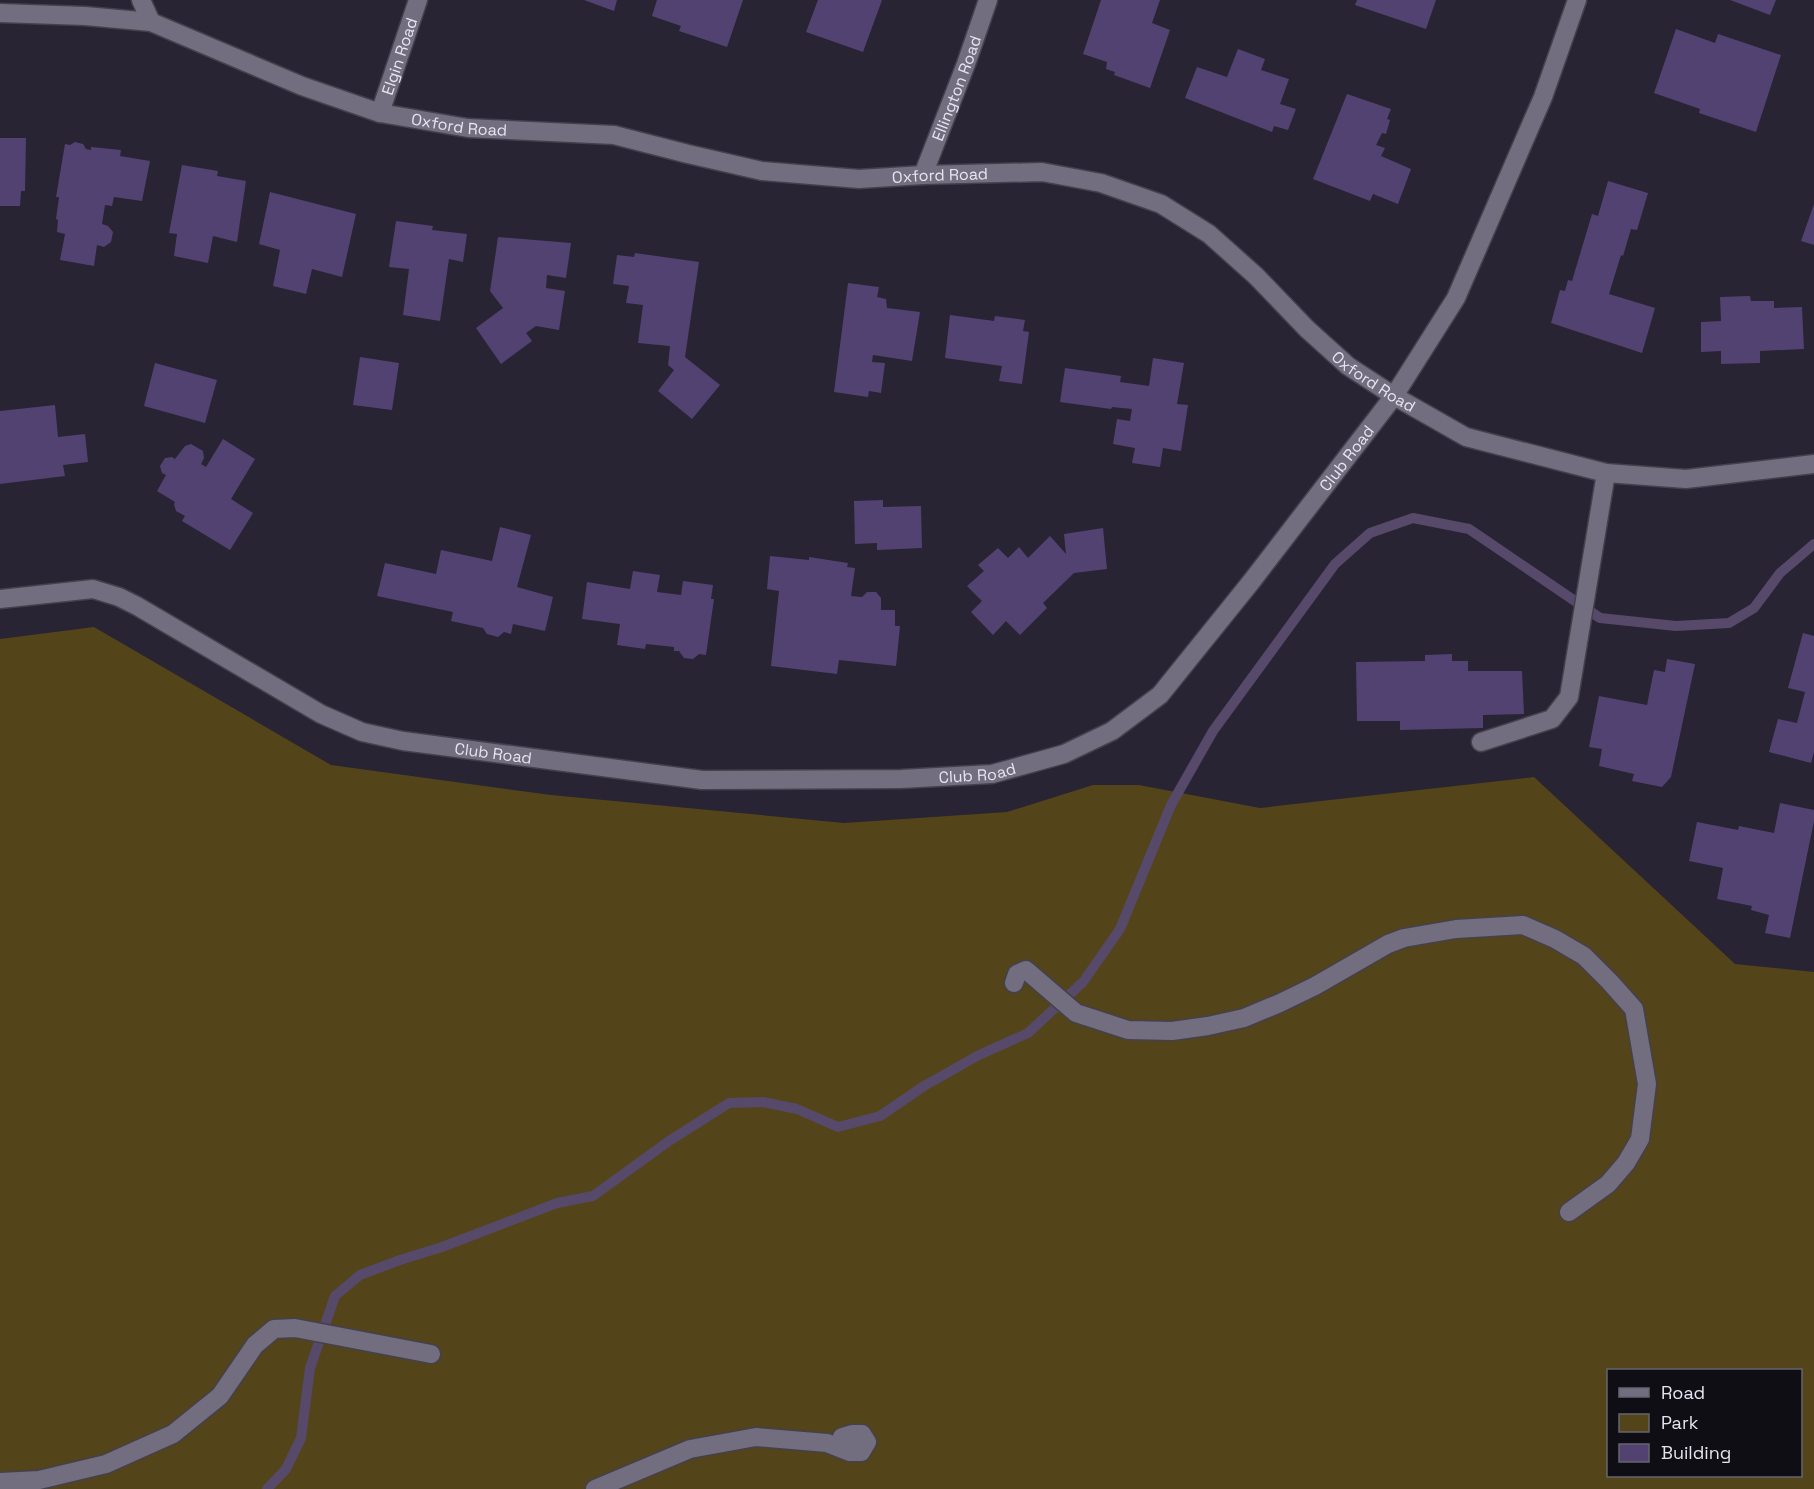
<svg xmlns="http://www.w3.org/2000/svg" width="1814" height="1489" font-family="'Space Grotesk',sans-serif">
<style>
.green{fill:#53441a;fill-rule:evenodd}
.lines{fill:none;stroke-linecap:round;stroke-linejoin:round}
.stream{stroke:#564969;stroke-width:10}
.building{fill:#524271}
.lane-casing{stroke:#44414d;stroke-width:21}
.street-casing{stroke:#44414d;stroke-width:21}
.lane{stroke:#726d7f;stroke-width:18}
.street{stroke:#726d7f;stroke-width:18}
.labels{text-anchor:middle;stroke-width:6;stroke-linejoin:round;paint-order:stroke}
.street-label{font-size:16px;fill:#e7e4ef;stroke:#100e15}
</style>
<rect width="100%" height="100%" fill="#282433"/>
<path class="green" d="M94 627 331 765 551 795 844 823 1007 812 1093 785H1139L1260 808 1534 777 1735 964 1814 972V1489H0V639ZM1608 1370H1800V1476H1608Z"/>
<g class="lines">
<polyline class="stream" points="267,1489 286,1469 301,1438 310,1368 335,1296 360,1275 400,1260 442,1247 557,1203 593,1196 669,1141 729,1103 763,1102 797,1109 838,1127 880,1116 924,1086 979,1055 1028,1033 1083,982 1120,929 1171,805 1213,731 1335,564 1370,533 1413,518 1469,529 1600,618 1676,626 1729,623 1754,608 1780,573 1814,544"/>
</g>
<g class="building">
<polygon points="584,0 617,0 614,11"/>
<polygon points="657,0 743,0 727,47 679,31 681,26 652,16"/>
<polygon points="818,0 882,0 863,52 806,32"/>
<polygon points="1101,0 1160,0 1152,23 1170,30 1150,88 1114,75 1115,72 1106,69 1107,62 1083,54"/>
<polygon points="1357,0 1436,0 1426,29 1355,5"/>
<polygon points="1730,0 1776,0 1770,15"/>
<polygon points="1676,29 1715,43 1718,34 1781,55 1756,132 1699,113 1700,109 1654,93"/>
<polygon points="1238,49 1265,59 1261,70 1289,79 1280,104 1296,109 1288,130 1274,126 1272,132 1185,98 1197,67 1227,77"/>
<polygon points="1347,94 1391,109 1387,119 1390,120 1386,134 1382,133 1376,145 1385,148 1381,156 1411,169 1398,204 1373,194 1370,201 1313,179"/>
<polygon points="0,138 26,138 25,191 21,191 20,206 0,206"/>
<polygon points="75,142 83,144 86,149 91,150 91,147 121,150 120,156 150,161 142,201 114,197 112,206 105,205 102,224 108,226 113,232 111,242 104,247 97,245 94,266 60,260 65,234 57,232 58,220 56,219 59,197 56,197 65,144 70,145"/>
<polygon points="182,165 218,171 217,176 246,181 237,242 213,236 208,263 174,256 177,234 169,233"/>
<polygon points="1608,181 1648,193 1637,230 1631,229 1623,256 1621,255 1609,294 1655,308 1642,353 1551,323 1560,290 1565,291 1568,280 1572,281 1592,214 1598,216"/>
<polygon points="270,192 356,214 342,277 312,269 306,294 273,286 280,250 259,244"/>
<polygon points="1814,204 1814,245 1801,241"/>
<polygon points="396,221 433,226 432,230 467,234 463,262 449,259 440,321 403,315 409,269 389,267"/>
<polygon points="498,237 571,243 566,278 547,275 546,288 565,291 559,330 536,326 526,333 532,341 501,364 476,328 503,308 490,291"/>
<polygon points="635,253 699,262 685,357 720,385 692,419 658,391 674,370 668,365 670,346 638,343 643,305 626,303 629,286 613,284 617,255 634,257"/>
<polygon points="848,283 879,287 877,297 886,299 887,308 920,312 912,361 873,355 872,362 885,363 881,393 869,391 868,397 834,392"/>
<polygon points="1750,296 1751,301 1774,301 1774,308 1802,307 1804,349 1760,351 1760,363 1721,364 1721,351 1701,352 1701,322 1721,321 1720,297"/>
<polygon points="950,315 994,321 995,316 1025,320 1023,331 1029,332 1022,384 999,381 1002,366 945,358"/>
<polygon points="360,357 399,363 392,410 353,405"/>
<polygon points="1153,358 1184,363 1177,404 1188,405 1181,451 1163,448 1160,467 1132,463 1135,448 1113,444 1117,419 1130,421 1132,409 1112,407 1111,409 1060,402 1065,368 1121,376 1120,382 1149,386"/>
<polygon points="155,363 217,380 205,423 144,406"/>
<polygon points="55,405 58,437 85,434 88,462 63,465 65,476 0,484 0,411"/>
<polygon points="223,439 255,459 231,499 253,513 230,550 182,521 185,516 176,511 174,504 175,502 157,491 166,475 162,473 160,466 165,458 172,457 175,459 185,446 191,444 203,451 204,458 201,464 206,467"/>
<polygon points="883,500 883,507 921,506 922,548 877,550 877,543 855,544 854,501"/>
<polygon points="500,527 531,535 517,587 553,597 545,631 513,624 511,634 504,632 498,637 487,634 483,628 451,621 453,612 377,596 385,563 436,574 441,550 492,561"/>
<polygon points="1103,528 1107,569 1074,573 1043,603 1047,608 1020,635 1006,621 993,635 971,612 982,601 967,586 984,571 978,565 998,548 1008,558 1019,547 1028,558 1050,536 1066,554 1064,534"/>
<polygon points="770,556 809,560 809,557 848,563 847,567 855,568 851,596 862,597 867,592 876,592 881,598 881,610 895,610 895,626 900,626 896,666 839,660 837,674 771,666 779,591 767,589"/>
<polygon points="633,571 660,575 657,592 681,595 683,581 713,585 711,599 714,599 706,655 699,654 693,659 684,658 679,651 674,651 674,647 646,644 645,649 617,645 620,624 582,619 587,582 630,589"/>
<polygon points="1803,633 1814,636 1814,752 1811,763 1769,752 1778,719 1797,723 1805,692 1788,688"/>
<polygon points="1452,654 1452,661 1468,661 1468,671 1522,671 1524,714 1483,715 1483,728 1400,730 1400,721 1357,721 1356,662 1425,661 1425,655"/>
<polygon points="1667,659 1695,664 1671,777 1662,787 1632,781 1634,774 1599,766 1602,749 1589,747 1599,696 1647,705 1654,670 1665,672"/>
<polygon points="1780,803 1814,810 1814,821 1790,938 1765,933 1769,915 1751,910 1752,906 1717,899 1723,868 1689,861 1697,822 1738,830 1739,826 1774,833"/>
</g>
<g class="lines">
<g class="lane-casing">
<g id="lane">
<polyline points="1481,742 1552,719 1569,697 1606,473"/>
<polyline points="1014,983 1017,974 1026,970 1076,1013 1128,1030 1172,1031 1208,1026 1244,1018 1280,1003 1315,986 1388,944 1404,938 1456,929 1523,925 1555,939 1584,956 1610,982 1634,1009 1647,1084 1640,1139 1626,1163 1608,1184 1569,1212"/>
<polyline points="0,1482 39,1480 106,1464 173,1434 220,1396 255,1345 274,1329 295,1328 431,1354"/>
<polyline points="595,1489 690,1449 756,1437 827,1443 850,1452 861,1452 867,1442 862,1434 852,1434 842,1437"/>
</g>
</g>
<g class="street-casing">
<g id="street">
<polyline points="141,0 151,22"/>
<path id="s1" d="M0 13 85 16 151 22 302 86 380 113 468 128 614 135 688 154 762 171 859 179 923 175 1042 172 1101 183 1161 204 1209 234 1256 276 1307 329 1348 366 1394 396 1466 437 1606 473 1686 479 1814 464"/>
<path id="s2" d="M380 113 418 0"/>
<path id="s3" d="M923 175 966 64 988 0"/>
<path id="s4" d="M0 599 93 589 119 597 137 606 321 714 362 732 403 741 702 780 901 779 992 774 1064 754 1112 731 1160 695 1251 582 1394 396 1456 298 1543 97 1577 0"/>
</g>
</g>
<use href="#lane" class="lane"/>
<use href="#street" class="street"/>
</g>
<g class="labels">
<g class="street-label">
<text dy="6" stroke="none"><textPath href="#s2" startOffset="60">Elgin Road</textPath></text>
<text dy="6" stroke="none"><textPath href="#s3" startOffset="93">Ellington Road</textPath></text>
<text dy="6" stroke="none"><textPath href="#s1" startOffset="478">Oxford Road</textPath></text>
<text dy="6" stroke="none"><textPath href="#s1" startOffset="964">Oxford Road</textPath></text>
<text dy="6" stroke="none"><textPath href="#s1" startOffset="1468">Oxford Road</textPath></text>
<text dy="6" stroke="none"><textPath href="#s4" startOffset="1522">Club Road</textPath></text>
<text dy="6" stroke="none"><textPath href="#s4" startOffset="532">Club Road</textPath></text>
<text dy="6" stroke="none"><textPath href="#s4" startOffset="1018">Club Road</textPath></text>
</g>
</g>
<rect x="1607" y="1369" width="195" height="108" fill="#100e15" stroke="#66646c" stroke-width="1.5"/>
<rect x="1619" y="1388" width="30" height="9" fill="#726d7f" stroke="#66646c" stroke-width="1.5"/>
<text x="1661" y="1399" font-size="18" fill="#e7e4ef">Road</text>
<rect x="1619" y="1414" width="30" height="18" fill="#53441a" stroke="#66646c" stroke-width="1.5"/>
<text x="1661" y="1429" font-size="18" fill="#e7e4ef">Park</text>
<rect x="1619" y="1444" width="30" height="18" fill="#524271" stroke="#66646c" stroke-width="1.5"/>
<text x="1661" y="1459" font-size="18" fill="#e7e4ef">Building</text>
</svg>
